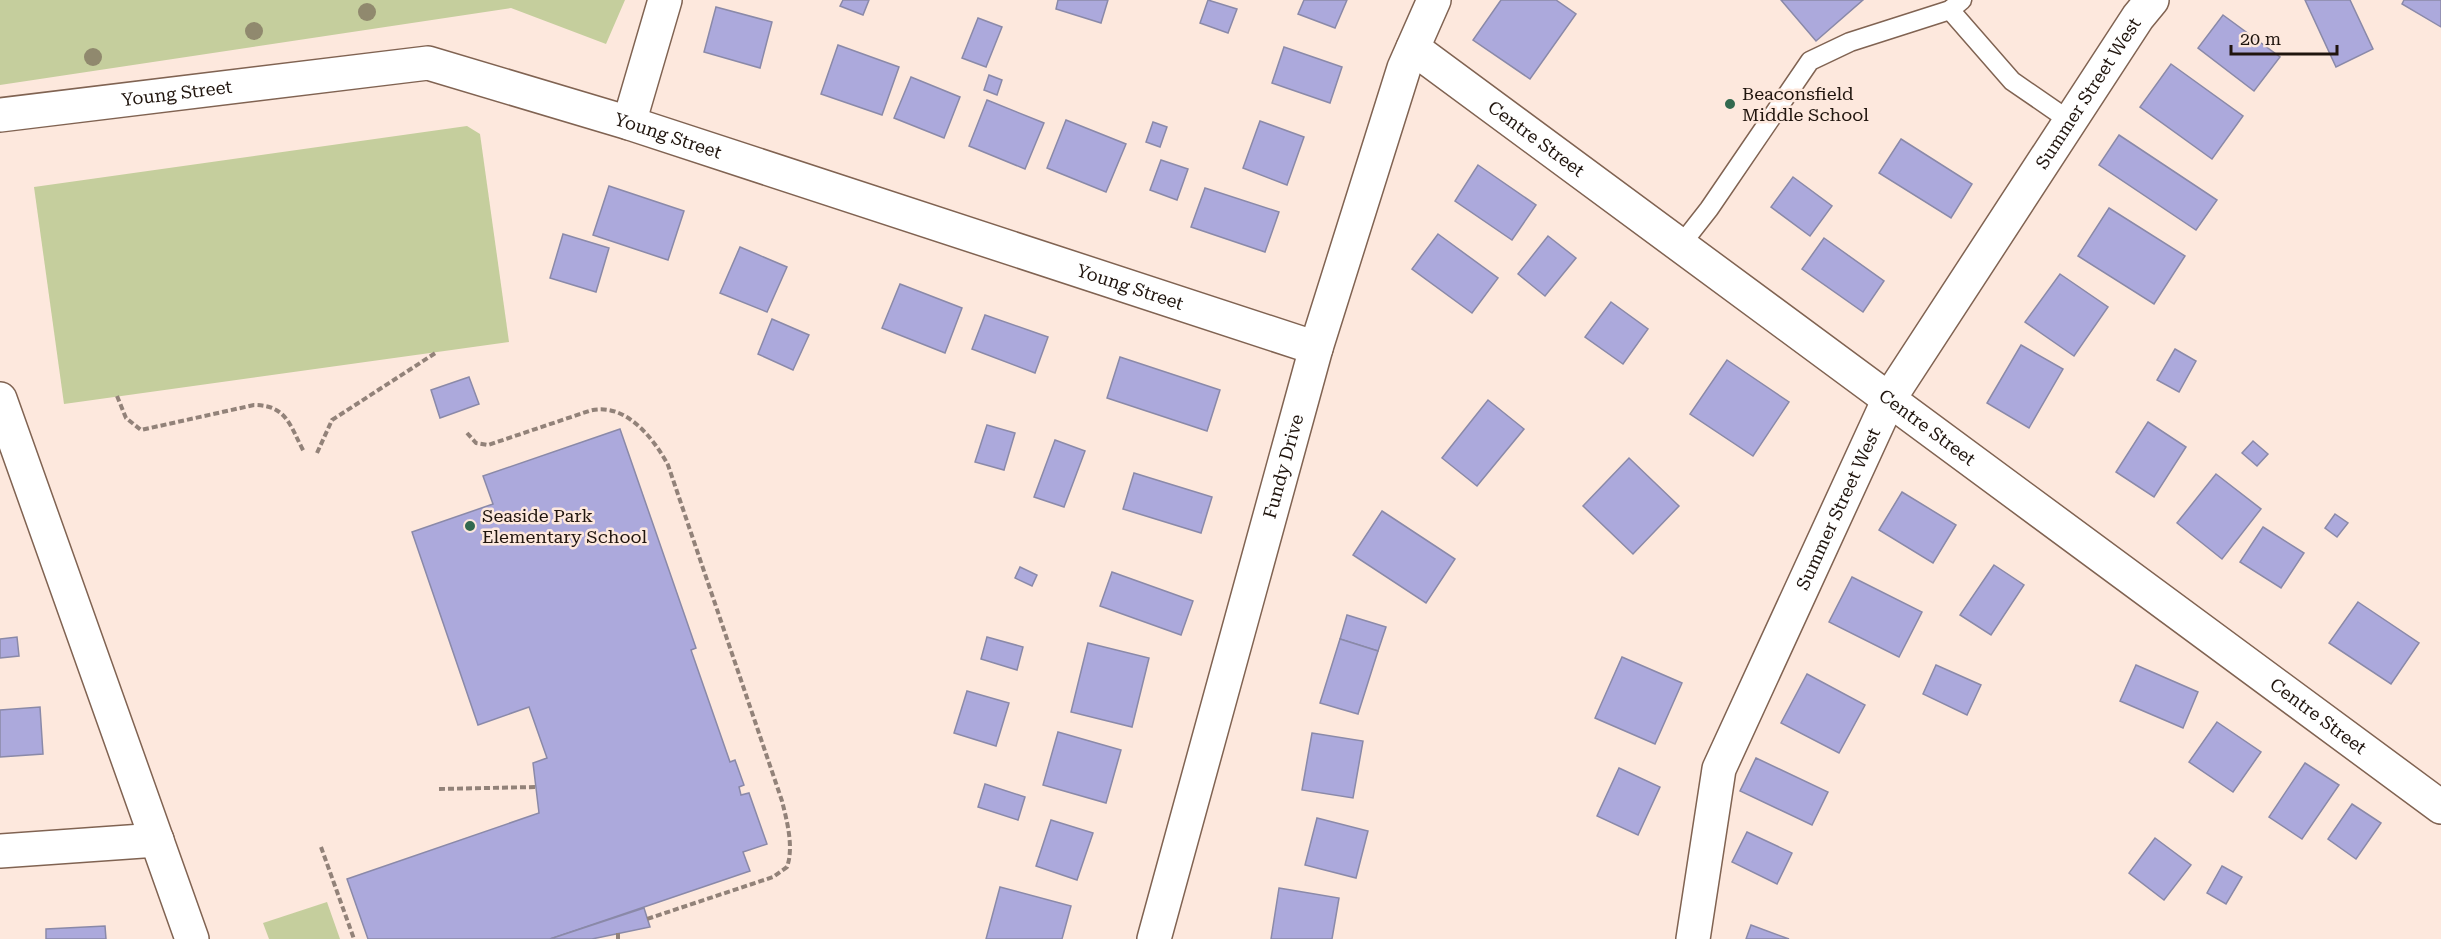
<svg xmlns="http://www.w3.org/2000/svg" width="2441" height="939" font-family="'Roboto Serif',serif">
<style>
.green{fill:#c5ce9d}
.building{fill:#aca9dc;stroke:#8a89a8;stroke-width:1.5}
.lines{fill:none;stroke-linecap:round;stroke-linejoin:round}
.service-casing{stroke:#806352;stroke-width:21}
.minor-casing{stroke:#806352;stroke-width:36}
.path{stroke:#928279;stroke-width:4;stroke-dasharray:6 3;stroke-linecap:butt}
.service{stroke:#fff;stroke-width:18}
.minor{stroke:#fff;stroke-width:33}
.tree{fill:#90896e}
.poi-dot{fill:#32694f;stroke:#fde8dd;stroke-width:2}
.labels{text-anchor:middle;stroke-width:5;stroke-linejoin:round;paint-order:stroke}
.street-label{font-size:18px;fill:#20150e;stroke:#fde8dd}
.poi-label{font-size:18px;fill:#20150e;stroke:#fde8dd;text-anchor:start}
</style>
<rect width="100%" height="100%" fill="#fde8dd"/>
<g class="green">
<polygon points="0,0 625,0 606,44 511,8 0,85"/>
<polygon points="467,126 480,134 509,342 64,404 34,187"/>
<polygon points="327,902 340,939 269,939 263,923"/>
</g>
<g class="building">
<polygon points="843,0 869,0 863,15 840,6"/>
<polygon points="1058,0 1108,0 1101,23 1056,9"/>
<polygon points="1208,0 1237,9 1228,33 1200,23"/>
<polygon points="1304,0 1347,0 1335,28 1298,14"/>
<polygon points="1501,0 1556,0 1576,14 1530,79 1473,40"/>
<polygon points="1781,0 1863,0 1816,41"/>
<polygon points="2305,0 2350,0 2373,49 2336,67"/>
<polygon points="2404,0 2441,0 2441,27 2402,4"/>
<polygon points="716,7 772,22 760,68 704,52"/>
<polygon points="2223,15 2280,57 2254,91 2198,48"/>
<polygon points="978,18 1002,27 986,67 962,58"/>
<polygon points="838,45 899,67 882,115 821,94"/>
<polygon points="1284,47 1342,67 1330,103 1272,83"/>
<polygon points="2171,64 2243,116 2212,159 2140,107"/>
<polygon points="989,75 1002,80 997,95 984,90"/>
<polygon points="911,77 960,97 944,138 894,118"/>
<polygon points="987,100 1044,123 1025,169 969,146"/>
<polygon points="1066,120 1126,144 1106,192 1047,168"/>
<polygon points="1260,121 1304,137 1287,185 1243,168"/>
<polygon points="1153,122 1167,127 1160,147 1146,142"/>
<polygon points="2119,135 2217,200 2196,230 2099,165"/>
<polygon points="1901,139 1972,184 1951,218 1879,173"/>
<polygon points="1161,160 1188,169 1177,200 1150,190"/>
<polygon points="1478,165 1536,205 1512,240 1455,201"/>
<polygon points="1793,177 1832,206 1810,236 1771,207"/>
<polygon points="609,186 684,211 668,260 593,235"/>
<polygon points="1205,188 1279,212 1265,252 1191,227"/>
<polygon points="2109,208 2185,256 2154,304 2078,256"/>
<polygon points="563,234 609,248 596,292 550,278"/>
<polygon points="1438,234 1498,278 1472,313 1412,269"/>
<polygon points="1548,236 1576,258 1545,296 1518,274"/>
<polygon points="1824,238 1884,281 1863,312 1802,269"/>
<polygon points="740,247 787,267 767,312 720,293"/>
<polygon points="2060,274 2108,307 2074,356 2025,322"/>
<polygon points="900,284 962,308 945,353 882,328"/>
<polygon points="1611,302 1648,329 1623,364 1585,337"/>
<polygon points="985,315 1048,337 1035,373 972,349"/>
<polygon points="772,319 809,335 793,370 758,354"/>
<polygon points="2021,345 2063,369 2029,428 1987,403"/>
<polygon points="2175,349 2196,361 2179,392 2157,380"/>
<polygon points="1120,357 1220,390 1207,431 1107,398"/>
<polygon points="1727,360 1789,402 1753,456 1690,414"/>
<polygon points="469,377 479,404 440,418 431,390"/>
<polygon points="1488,400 1524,429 1477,486 1442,458"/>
<polygon points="2148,422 2186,447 2154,497 2116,472"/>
<polygon points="987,425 1015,433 1004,470 975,462"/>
<polygon points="620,429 696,648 691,650 730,762 735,760 744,785 739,787 741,795 749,793 767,844 743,852 750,871 550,939 368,939 347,879 539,813 533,763 547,758 529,707 478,725 412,532 493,504 483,476"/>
<polygon points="1055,440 1085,451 1064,507 1034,497"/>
<polygon points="2253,441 2268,454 2257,466 2242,453"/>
<polygon points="1629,458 1679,506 1633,554 1583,506"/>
<polygon points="1134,473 1212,497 1201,533 1123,509"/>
<polygon points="2216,474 2261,509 2222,559 2177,523"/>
<polygon points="1902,492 1956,525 1933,563 1879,530"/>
<polygon points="1382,511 1455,559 1426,603 1353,555"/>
<polygon points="2335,514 2348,523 2337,537 2325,528"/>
<polygon points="2263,527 2304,553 2281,588 2240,562"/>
<polygon points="1994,565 2024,585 1991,635 1960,615"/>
<polygon points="1020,567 1037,575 1032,586 1015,578"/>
<polygon points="1112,572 1193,601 1181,635 1100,606"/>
<polygon points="1852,577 1922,612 1899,657 1829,622"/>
<polygon points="2358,602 2419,643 2391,684 2329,643"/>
<polygon points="1347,615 1386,627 1378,651 1340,639"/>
<polygon points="17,637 19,656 0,658 0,639"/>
<polygon points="987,637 1023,647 1017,670 981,659"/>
<polygon points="1340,639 1378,651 1358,714 1320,703"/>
<polygon points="1088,643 1149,658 1132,727 1071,712"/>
<polygon points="1622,657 1682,683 1655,744 1595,718"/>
<polygon points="1936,665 1981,685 1967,715 1923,694"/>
<polygon points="2136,665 2198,692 2183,728 2120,701"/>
<polygon points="1807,674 1865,705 1839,753 1781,723"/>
<polygon points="967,691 1009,703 996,746 954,733"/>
<polygon points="40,707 43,754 0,757 0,710"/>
<polygon points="2217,722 2261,752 2233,792 2189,762"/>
<polygon points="1058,732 1121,750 1106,803 1043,785"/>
<polygon points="1312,733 1363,741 1353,798 1302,790"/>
<polygon points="1756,758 1828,792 1812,825 1740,791"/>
<polygon points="2305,763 2339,785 2302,839 2269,817"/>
<polygon points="1619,768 1660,787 1638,835 1597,816"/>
<polygon points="985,784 1025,797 1018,820 978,807"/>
<polygon points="2352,804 2381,823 2356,859 2328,839"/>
<polygon points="1317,818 1368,831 1356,878 1305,865"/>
<polygon points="1051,820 1093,833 1077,880 1036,866"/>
<polygon points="1747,832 1792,853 1777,884 1732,862"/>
<polygon points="2155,838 2191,865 2164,900 2129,873"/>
<polygon points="2222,866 2242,877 2226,904 2207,893"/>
<polygon points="1000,887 1071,906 1062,939 986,939"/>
<polygon points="1279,888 1339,898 1332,939 1271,939"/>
<polygon points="644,908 650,927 592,939 550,939"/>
<polygon points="1751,925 1789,939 1746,939"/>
<polygon points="105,926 106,939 46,939 46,929"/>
</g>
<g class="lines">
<g class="service-casing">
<g id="service">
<polyline points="1950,10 2012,81 2070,121"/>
<polyline points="1680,246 1709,209 1810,61 1850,42 1950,10 1962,0"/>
</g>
</g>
<g class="minor-casing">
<g id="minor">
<path id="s1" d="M1413 48 2441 807"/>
<path id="s2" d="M0 115 428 63 629 123 1316 348"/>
<polyline points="629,123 665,0"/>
<polyline points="0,399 192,939"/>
<polyline points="0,851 157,840"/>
<path id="s3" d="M1154 939 1316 348 1404 68 1434 0"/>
<path id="s4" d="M1693 939 1719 769 1889 399 2138 17 2152 0"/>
</g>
</g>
<g class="path">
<path d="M117 396 126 418 141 430 254 405C287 405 290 426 304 452"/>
<path d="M467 433 476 443 488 445 589 411C624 401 653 437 668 465L782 801C787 821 794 847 787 867L773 877 647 919"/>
<polyline points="317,453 332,420 437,352"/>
<polyline points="439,789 535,787"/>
<polyline points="321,847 354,939"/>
<polyline points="618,939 618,933"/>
</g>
<use href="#service" class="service"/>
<use href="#minor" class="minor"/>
</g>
<g class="tree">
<circle cx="367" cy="12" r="9"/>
<circle cx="254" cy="31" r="9"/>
<circle cx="93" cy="57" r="9"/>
</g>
<g class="poi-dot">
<circle cx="1730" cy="104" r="6"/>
<circle cx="470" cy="526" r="6"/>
</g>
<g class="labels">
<g class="street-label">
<text dy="6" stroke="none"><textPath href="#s2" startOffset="178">Young Street</textPath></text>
<text dy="6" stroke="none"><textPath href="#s4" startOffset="944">Summer Street West</textPath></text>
<text dy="6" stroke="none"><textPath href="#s2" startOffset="682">Young Street</textPath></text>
<text dy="6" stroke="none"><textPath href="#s1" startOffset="153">Centre Street</textPath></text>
<text dy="6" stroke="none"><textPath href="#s2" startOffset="1168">Young Street</textPath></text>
<text dy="6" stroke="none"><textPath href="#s1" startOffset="639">Centre Street</textPath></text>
<text dy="6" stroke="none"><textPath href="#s3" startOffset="490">Fundy Drive</textPath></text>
<text dy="6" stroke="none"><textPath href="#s4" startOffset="458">Summer Street West</textPath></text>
<text dy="6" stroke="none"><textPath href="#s1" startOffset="1125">Centre Street</textPath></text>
</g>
<g class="poi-label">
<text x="1742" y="100">Beaconsfield<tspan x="1742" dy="21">Middle School</tspan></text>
<text x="482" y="522">Seaside Park<tspan x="482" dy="21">Elementary School</tspan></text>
</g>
</g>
<path d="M2231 45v9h106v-9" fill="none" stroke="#20150e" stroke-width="3"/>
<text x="2240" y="45" font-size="18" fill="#20150e" stroke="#fde8dd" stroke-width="4.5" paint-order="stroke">20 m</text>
</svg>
